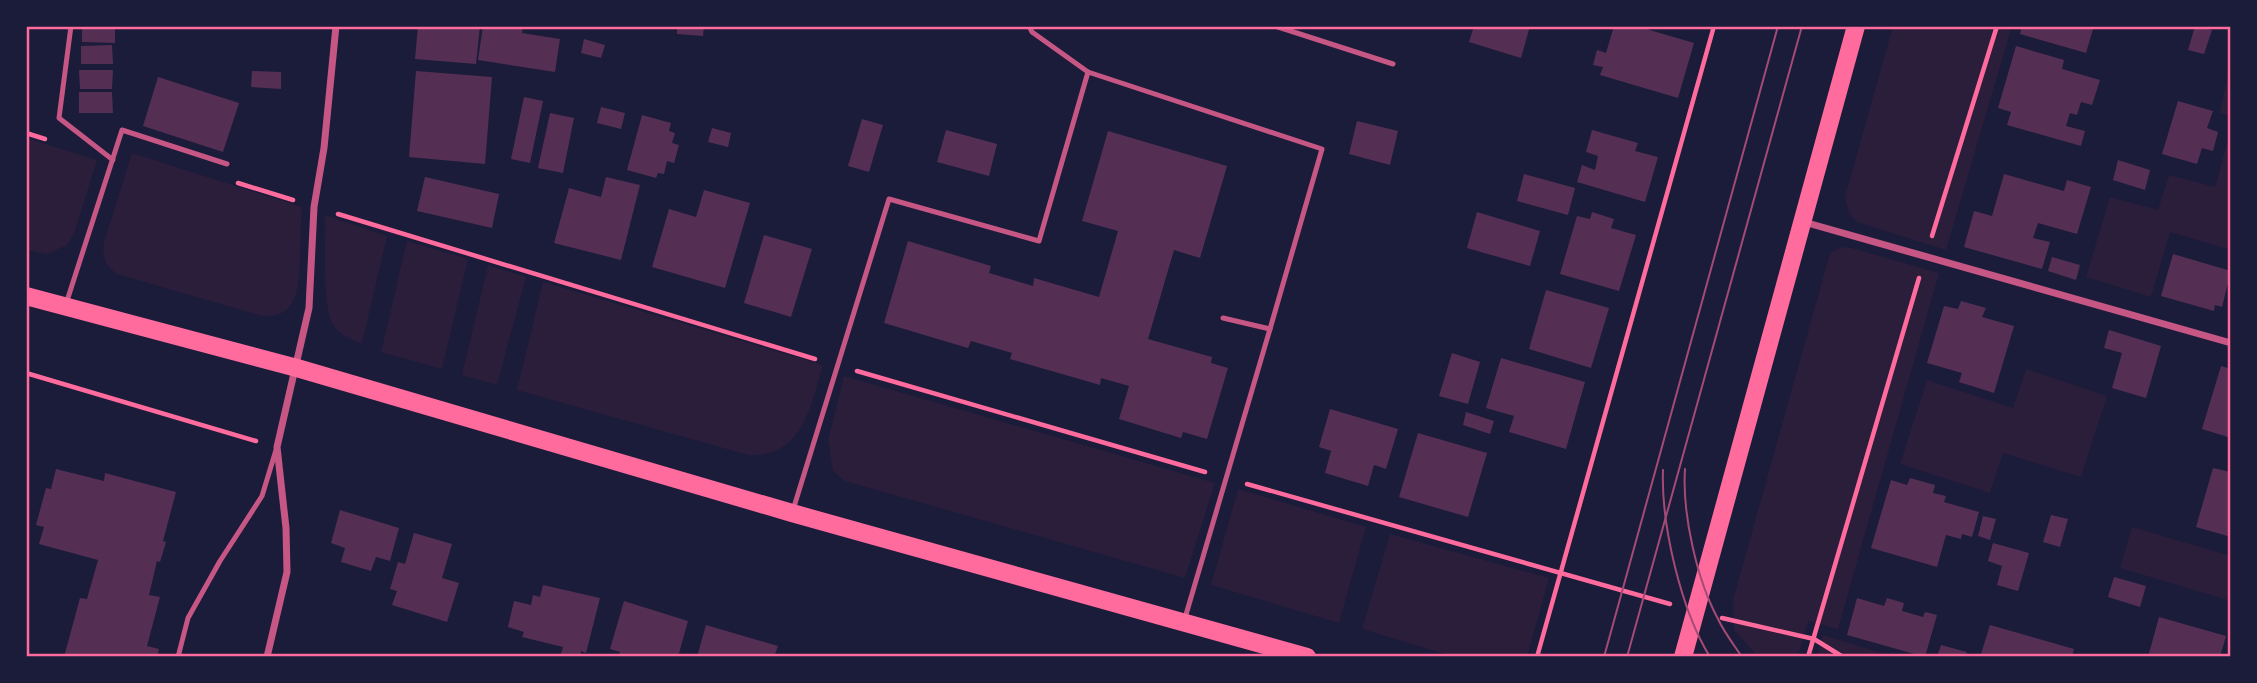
<svg xmlns="http://www.w3.org/2000/svg" width="2257" height="683" font-family="'Golos Text',sans-serif">
<style>
.green{fill:#2a1e3b}
.building{fill:#542f53}
.lines{fill:none;stroke-linecap:round;stroke-linejoin:round}
.path{stroke:#ff6b9d;stroke-width:4.5}
.service{stroke:#c65784;stroke-width:5}
.minor{stroke:#c65784;stroke-width:7}
.primary{stroke:#ff6b9d;stroke-width:18}
.tram{stroke:#a44b75;stroke-width:2}
.neatline{fill:none;stroke:#ff6b9d;stroke-width:2.5}
</style>
<rect width="100%" height="100%" fill="#1b1b3a"/>
<g class="green">
<polygon points="1893,26 2012,26 1946,250 1857,222 1849,213 1845,197"/>
<polygon points="2230,26 2231,26 2231,117 2220,113 2227,79"/>
<polygon points="2231,129 2231,250 2170,232 2151,297 2086,277 2110,197 2158,210 2169,175 2215,187"/>
<polygon points="26,138 97,160 74,234 67,245 47,254 26,250"/>
<path d="M132 153 302 207C301 224 300 241 300 258 299 286 298 322 259 315L117 274C104 265 102 257 104 242Z"/>
<path d="M325 215 387 236 362 344C352 340 340 335 334 326 321 308 326 240 325 215Z"/>
<polygon points="407,241 468,259 442,369 381,352"/>
<polygon points="1841,247 1852,248 1939,273 1838,629 1808,621 1798,657 1758,657 1734,630 1733,600 1830,253"/>
<polygon points="488,265 526,277 497,385 462,375"/>
<path d="M543 282 823 365C810 408 803 457 748 455L517 390Z"/>
<polygon points="2026,369 2107,396 2081,477 2003,453 1990,493 1900,464 1927,380 2013,408"/>
<polygon points="844,376 1215,483 1185,578 845,481 833,471 828,440"/>
<polygon points="1238,489 1366,527 1339,623 1211,585"/>
<polygon points="2132,527 2231,556 2231,601 2120,568"/>
<polygon points="1390,534 1549,578 1527,657 1455,657 1362,629"/>
<polygon points="1823,635 1895,657 1817,657"/>
</g>
<g class="building">
<polygon points="82,26 115,26 115,43 82,42"/>
<polygon points="418,26 480,26 476,64 415,59"/>
<polygon points="483,26 523,26 522,33 560,39 555,72 478,60"/>
<polygon points="677,26 704,26 703,36 677,34"/>
<polygon points="1474,26 1530,26 1521,58 1469,42"/>
<polygon points="1614,26 1636,26 1694,43 1678,98 1600,75 1603,67 1593,65 1597,50 1606,53"/>
<polygon points="2022,26 2094,26 2086,53 2020,34"/>
<polygon points="2195,26 2212,30 2204,54 2188,50"/>
<polygon points="584,39 605,45 601,58 581,53"/>
<polygon points="112,45 113,64 81,64 81,46"/>
<polygon points="2016,46 2064,60 2062,69 2100,80 2092,105 2081,102 2077,115 2070,113 2066,126 2085,131 2081,146 2007,125 2011,112 1998,108"/>
<polygon points="79,70 113,70 112,89 80,89"/>
<polygon points="252,71 281,72 281,89 251,87"/>
<polygon points="416,71 492,77 485,164 409,157"/>
<polygon points="158,77 239,103 223,152 143,126"/>
<polygon points="79,92 112,92 113,113 79,113"/>
<polygon points="524,97 543,101 530,163 511,159"/>
<polygon points="2178,101 2213,111 2207,128 2218,132 2213,151 2202,148 2197,164 2162,154"/>
<polygon points="601,107 625,113 621,129 597,123"/>
<polygon points="550,113 574,118 563,173 538,168"/>
<polygon points="642,115 671,123 669,131 675,133 672,143 679,145 674,163 667,161 664,174 658,173 656,178 627,170"/>
<polygon points="862,119 883,125 869,172 848,166"/>
<polygon points="1357,121 1398,131 1390,165 1349,154"/>
<polygon points="712,128 731,133 728,147 708,142"/>
<polygon points="946,130 997,144 989,176 937,162"/>
<polygon points="1592,130 1638,143 1635,151 1658,157 1645,202 1577,182 1582,165 1595,170 1598,156 1586,152"/>
<polygon points="1108,131 1227,166 1200,258 1174,250 1148,339 1212,357 1211,363 1228,368 1207,439 1183,432 1181,438 1119,419 1129,386 1101,378 1100,385 1010,359 1012,353 971,341 968,348 884,323 908,241 991,266 989,273 1033,286 1034,278 1099,297 1118,231 1082,221"/>
<polygon points="2118,160 2150,170 2145,190 2113,180"/>
<polygon points="1524,174 1575,188 1568,215 1517,201"/>
<polygon points="2004,174 2064,191 2067,180 2091,187 2077,234 2038,223 2033,238 2050,242 2042,269 1964,247 1974,211 1992,216"/>
<polygon points="425,177 499,194 492,228 417,211"/>
<polygon points="606,177 640,185 621,260 554,243 569,188 601,197"/>
<polygon points="704,190 750,203 725,288 652,267 669,209 696,217"/>
<polygon points="1477,212 1540,231 1530,266 1467,248"/>
<polygon points="1592,212 1614,219 1611,228 1636,235 1619,291 1560,274 1577,216 1590,219"/>
<polygon points="764,235 812,249 791,317 744,303"/>
<polygon points="2173,254 2231,271 2222,307 2215,305 2214,311 2161,296"/>
<polygon points="2052,257 2080,265 2076,280 2048,271"/>
<polygon points="1546,290 1609,308 1591,368 1529,349"/>
<polygon points="1961,301 1986,308 1982,317 2014,326 1994,393 1959,382 1962,373 1927,363 1944,306 1958,309"/>
<polygon points="2109,330 2161,346 2146,398 2112,388 2122,353 2104,348"/>
<polygon points="1452,353 1480,362 1468,404 1439,396"/>
<polygon points="1501,358 1585,382 1566,449 1509,432 1514,416 1486,408"/>
<polygon points="2221,366 2231,369 2231,438 2202,429"/>
<polygon points="1330,409 1398,429 1386,469 1374,465 1368,486 1325,473 1331,451 1319,447"/>
<polygon points="1466,412 1494,421 1490,434 1463,425"/>
<polygon points="1418,433 1487,453 1468,517 1399,497"/>
<polygon points="2213,468 2231,472 2231,537 2196,527"/>
<polygon points="56,469 104,481 105,473 176,492 163,541 166,542 160,562 157,561 149,595 160,597 147,646 159,649 157,657 64,657 80,598 87,599 98,560 39,544 44,527 36,525 46,488 51,489"/>
<polygon points="1910,478 1935,485 1933,493 1946,496 1944,502 1979,512 1972,537 1962,534 1961,539 1946,535 1937,567 1871,548 1891,480 1907,485"/>
<polygon points="340,510 399,528 390,561 376,557 371,571 341,562 345,548 331,543"/>
<polygon points="2051,515 2068,519 2060,547 2043,542"/>
<polygon points="1983,516 1996,519 1990,540 1978,536"/>
<polygon points="414,533 452,544 442,578 459,583 447,622 392,605 397,591 390,589 398,562 405,564"/>
<polygon points="1993,543 2029,553 2018,591 1997,585 2002,566 1988,561"/>
<polygon points="2114,577 2146,586 2140,607 2108,597"/>
<polygon points="543,585 600,598 586,653 581,651 580,657 560,657 563,647 522,637 524,632 508,627 514,601 531,605 533,595 540,597"/>
<polygon points="1857,598 1884,606 1887,598 1904,603 1902,611 1923,617 1925,612 1937,615 1925,657 1847,635"/>
<polygon points="624,601 688,621 678,657 618,657 620,652 610,649"/>
<polygon points="2159,617 2226,636 2220,657 2148,657"/>
<polygon points="706,625 778,646 774,657 697,657"/>
<polygon points="1990,625 2074,649 2072,657 1980,657"/>
<polygon points="1941,645 1967,652 1965,657 1937,657"/>
</g>
<g class="lines">
<g class="path">
<polyline points="26,133 45,139"/>
<polyline points="238,183 293,200"/>
<polyline points="338,214 815,359"/>
<polyline points="1932,236 1997,26"/>
<polyline points="857,371 1205,472"/>
<polyline points="26,373 256,441"/>
<polyline points="1247,484 1670,604"/>
<polyline points="1722,618 1814,639 1843,657"/>
<polyline points="1537,657 1714,26"/>
<polyline points="1808,657 1919,278"/>
</g>
<g class="service">
<polyline points="71,26 59,118 113,160"/>
<polyline points="1029,26 1032,32 1088,72"/>
<polyline points="1275,26 1393,64"/>
<polyline points="26,181 26,189"/>
<polyline points="66,304 122,130 227,164"/>
<polyline points="793,510 889,199 1039,241 1088,72 1322,149 1270,329 1223,318"/>
<polyline points="1185,618 1270,329"/>
<polyline points="178,657 188,618 220,561 262,496 276,450"/>
</g>
<g class="minor">
<polyline points="1804,222 2231,343"/>
<polyline points="267,657 287,572 286,528 277,447 309,308 314,207 324,148 336,26"/>
</g>
<g class="primary">
<polyline points="26,296 297,368 792,513 1307,657"/>
<polyline points="1683,657 1856,26"/>
</g>
<g class="tram">
<path d="M1685 469C1682 514 1697 580 1718 619 1724 632 1734 645 1742 657"/>
<path d="M1663 470C1661 525 1681 610 1710 657"/>
<polyline points="1604,657 1778,26"/>
<polyline points="1627,657 1802,26"/>
</g>
</g>
<rect width="2257" height="683" fill="none" stroke="#1b1b3a" stroke-width="56"/>
<rect x="28" y="28" width="2201" height="627" class="neatline"/>
</svg>
